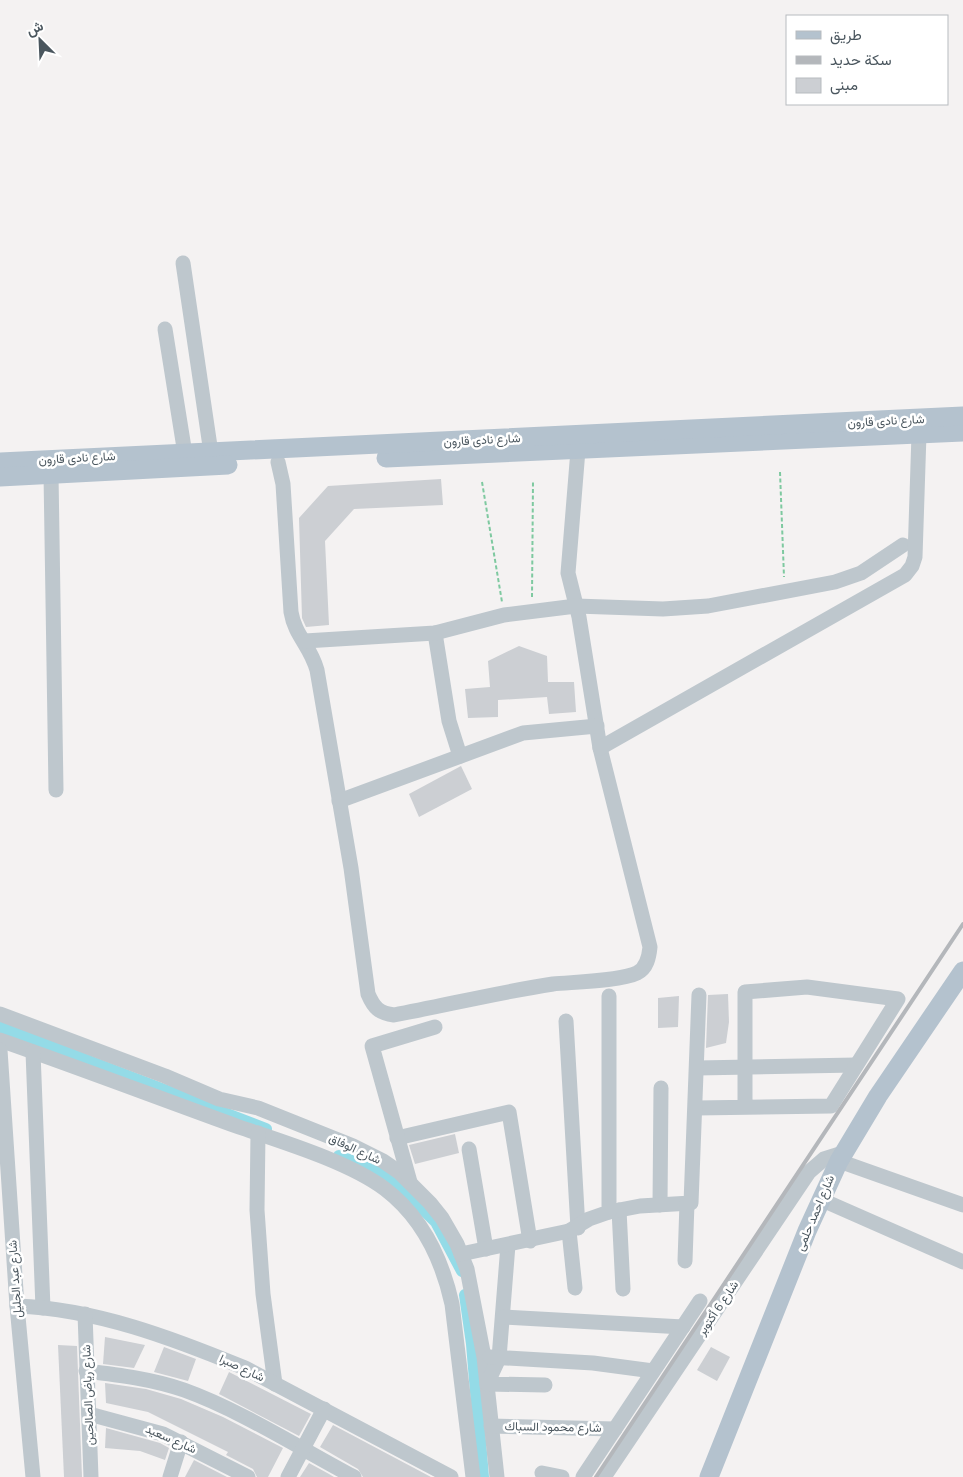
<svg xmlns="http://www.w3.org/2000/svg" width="963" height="1477" font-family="Figtree,Vazirmatn,sans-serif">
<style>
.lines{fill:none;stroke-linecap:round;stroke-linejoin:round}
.canal{stroke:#94dbe7;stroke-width:12}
.building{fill:#cccfd3}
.path{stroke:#7ec9a0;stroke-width:2;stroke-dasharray:4 2.5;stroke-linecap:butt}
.minor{stroke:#bec7cd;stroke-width:15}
.major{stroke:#b4c2ce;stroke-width:19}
.rail{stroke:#b4b7bb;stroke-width:4}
.labels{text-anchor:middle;stroke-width:5;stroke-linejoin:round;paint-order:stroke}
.street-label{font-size:12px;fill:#4a565e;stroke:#fff}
</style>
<rect width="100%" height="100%" fill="#f4f2f2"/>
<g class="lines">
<g class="canal">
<polyline points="0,1027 266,1129"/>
<polyline points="339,1156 388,1175 436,1222 462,1271"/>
<polyline points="465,1295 472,1344 483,1477"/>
</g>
</g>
<g class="building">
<polygon points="441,479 443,505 354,509 325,541 329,625 306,627 302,618 299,518 328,486"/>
<polygon points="519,646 547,656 548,682 574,682 576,712 549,714 547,697 498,700 498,717 468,718 465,689 490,687 488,661"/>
<polygon points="461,766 472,789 419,817 409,794"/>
<polygon points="728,994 729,1022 726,1043 706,1048 708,995"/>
<polygon points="679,996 678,1027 658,1028 658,998"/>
<polygon points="455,1134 459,1153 415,1164 409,1145"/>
<polygon points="105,1337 145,1345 134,1368 103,1364"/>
<polygon points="58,1345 77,1346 82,1477 64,1477"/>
<polygon points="164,1347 196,1359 188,1381 154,1372"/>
<polygon points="711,1347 730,1357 717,1381 697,1370"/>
<polygon points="229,1372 311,1414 299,1436 219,1394"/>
<polygon points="105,1383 146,1389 181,1399 223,1417 283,1448 268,1477 257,1477 253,1469 226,1455 228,1452 148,1412 106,1403"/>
<polygon points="333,1425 431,1477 363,1477 358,1469 320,1447"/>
<polygon points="106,1428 160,1443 169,1448 165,1460 140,1451 105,1448"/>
<polygon points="194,1460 227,1477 185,1477"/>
<polygon points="309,1463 329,1474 334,1477 300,1477"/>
</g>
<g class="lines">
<g class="path">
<polyline points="780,472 784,577"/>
<polyline points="482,482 502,602"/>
<polyline points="532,597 533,482"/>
</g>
<g class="minor">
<polyline points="183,263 211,453"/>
<polyline points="165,329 185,454"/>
<path d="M278 462 283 484 291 612C295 636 310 645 317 670L351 868 368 994C374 1008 379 1013 394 1015 447 1005 500 992 553 984 573 982 621 981 637 973 647 968 649 957 650 947L600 748 579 617 568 573 578 450"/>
<polyline points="51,474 56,790"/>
<polyline points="435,633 449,721 460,756"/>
<polyline points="305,641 435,633 504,615 576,606 663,609 708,606 835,582 861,573 903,545"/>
<polyline points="600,748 905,575 912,566 915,557 919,434"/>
<polyline points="339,801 523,733 597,726"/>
<polyline points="0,1014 165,1076 219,1099 258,1108 353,1146 383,1161 399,1172 430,1203 442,1218 457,1244 467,1269 484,1357 497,1477"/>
<polyline points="566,1021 578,1228"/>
<path d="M0 1040C80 1068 159 1098 239 1127 283 1142 349 1162 385 1189 423 1218 442 1259 452 1304L473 1477"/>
<polyline points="0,1050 17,1306 33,1477"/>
<polyline points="33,1052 43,1308"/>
<polyline points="697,1068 856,1065"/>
<polyline points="696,1108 831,1106 898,999 807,987 745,992 745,1107"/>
<polyline points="258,1133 257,1210 263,1294 275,1384"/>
<polyline points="397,1138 509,1112 530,1241"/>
<polyline points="469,1149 486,1249"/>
<polyline points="839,1161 963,1205"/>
<polyline points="410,1182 372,1046 435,1027"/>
<polyline points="820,1199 963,1262"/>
<polyline points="660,1205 661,1088"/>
<polyline points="619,1210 623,1289"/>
<polyline points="609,1212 640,1206 691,1203 699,995"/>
<polyline points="569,1231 575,1288"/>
<polyline points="508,1245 499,1358 487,1384 545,1385"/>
<polyline points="461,1254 569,1231 589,1219 609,1212 609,996"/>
<polyline points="685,1261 687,1203"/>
<path d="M17 1306C96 1309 172 1338 245 1368L451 1477"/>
<polyline points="85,1314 91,1477"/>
<polyline points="503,1317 683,1327"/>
<polyline points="490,1357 593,1363 653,1371"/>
<path d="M86 1371C119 1375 152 1379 184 1390 240 1410 301 1449 354 1477"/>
<polyline points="89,1414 163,1434 248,1477"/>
<polyline points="491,1426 615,1429"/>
<polyline points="542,1473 562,1477"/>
<polyline points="170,1477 181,1442"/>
<polyline points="288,1477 324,1409"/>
<polyline points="583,1477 700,1301"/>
<polyline points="604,1477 809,1172 824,1159 843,1153"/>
</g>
<g class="major">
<polyline points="386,458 963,432"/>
<polyline points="0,462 963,416"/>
<polyline points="0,477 228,465"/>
<polyline points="709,1477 807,1231 839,1161 878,1096 963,971"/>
</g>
<polyline class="rail" points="596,1477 963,924"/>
</g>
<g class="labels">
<g class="street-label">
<text transform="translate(886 421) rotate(-3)" y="4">شارع نادى قارون</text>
<text transform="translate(482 440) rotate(-3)" y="4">شارع نادى قارون</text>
<text transform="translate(77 458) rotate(-3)" y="4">شارع نادى قارون</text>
<text transform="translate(355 1149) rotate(25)" y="4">شارع الوفاق</text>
<text transform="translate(815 1213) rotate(-67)" y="4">شارع احمد حلمى</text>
<text transform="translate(15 1279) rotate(-94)" y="4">شارع عبد الجليل</text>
<text transform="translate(718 1308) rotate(-56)" y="4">شارع 6 أكتوبر</text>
<text transform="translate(242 1368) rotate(25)" y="4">شارع صبرا</text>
<text transform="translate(88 1395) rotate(-92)" y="4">شارع رياض الصالحين</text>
<text transform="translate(553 1427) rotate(1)" y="4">شارع محمود السباك</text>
<text transform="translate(171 1439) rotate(24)" y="4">شارع سعيد</text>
</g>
</g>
<rect x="786" y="15" width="162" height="90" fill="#ffffff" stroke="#b7bbbf"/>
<rect x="796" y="31" width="25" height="8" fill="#b4c2ce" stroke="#b7bbbf"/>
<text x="830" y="40" font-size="15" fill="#4a565e">طريق</text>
<rect x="796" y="56" width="25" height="8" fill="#b4b7bb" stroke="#b7bbbf"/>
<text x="830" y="65" font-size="15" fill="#4a565e">سكة حديد</text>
<rect x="796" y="78" width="25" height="15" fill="#cccfd3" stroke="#b7bbbf"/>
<text x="830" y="90" font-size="15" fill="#4a565e">مبنى</text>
<g transform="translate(40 40) rotate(336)" stroke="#ffffff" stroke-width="4" paint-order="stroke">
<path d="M0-4L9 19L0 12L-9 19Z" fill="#4a565e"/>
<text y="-8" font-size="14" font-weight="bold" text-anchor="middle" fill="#4a565e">ش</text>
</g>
</svg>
